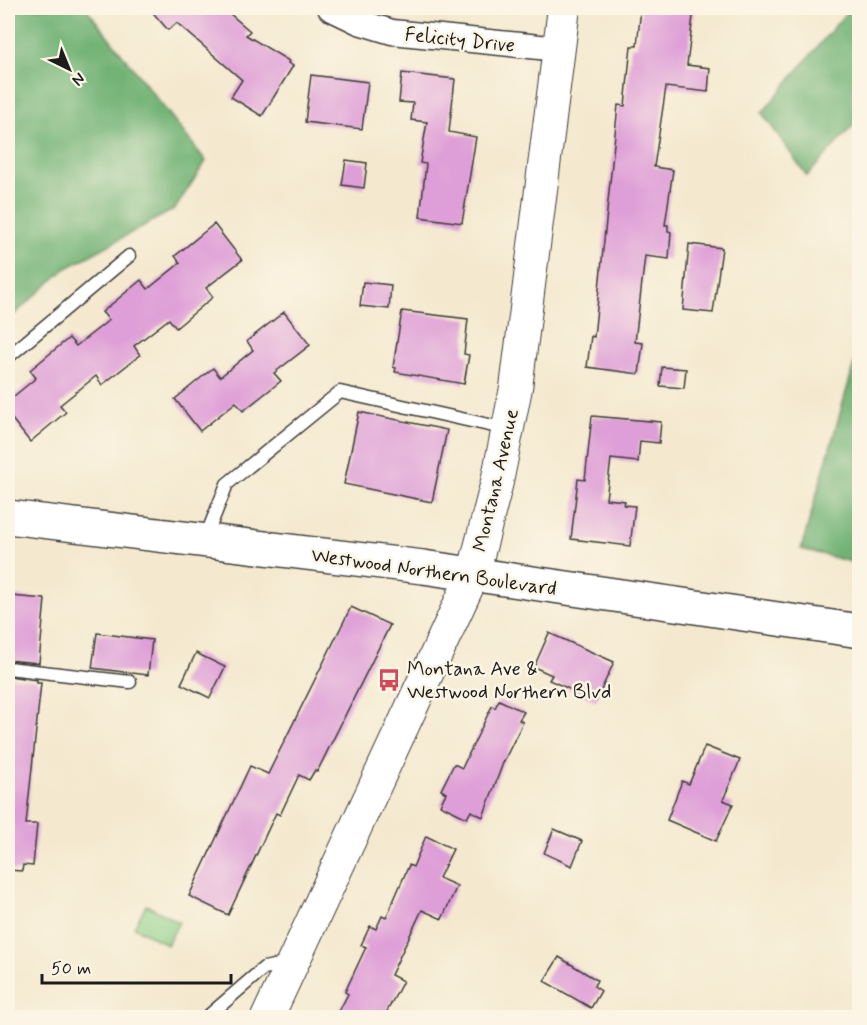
<svg xmlns="http://www.w3.org/2000/svg" width="867" height="1025" font-family="Mynerve,sans-serif">
<style>
.green{fill:#8ccf87;stroke:#547652;stroke-width:1.5}
.forest{fill:#71b274;stroke:#466748;stroke-width:1.5}
.building{fill:#de9ed7}
.lines{fill:none;stroke-linecap:round;stroke-linejoin:round}
.service-casing{stroke:#3c3b37;stroke-width:15}
.minor-casing{stroke:#3c3b37;stroke-width:27}
.tertiary-casing{stroke:#3c3b37;stroke-width:34}
.primary-casing{stroke:#3c3b37;stroke-width:36}
.service{stroke:#fff;stroke-width:12}
.minor{stroke:#fff;stroke-width:24}
.tertiary{stroke:#fff;stroke-width:32}
.primary{stroke:#fff;stroke-width:33}
.labels{text-anchor:middle;stroke-width:5;stroke-linejoin:round;paint-order:stroke}
.street-label{font-size:20px;fill:#1c1c1c;stroke:#fcf5e5}
.poi-label{font-size:20px;fill:#1c1c1c;stroke:#fcf5e5;text-anchor:start}
</style>
<rect width="100%" height="100%" fill="#fcf5e5"/>
<filter id="ink" filterUnits="userSpaceOnUse"><feTurbulence type="fractalNoise" baseFrequency=".0167" numOctaves="2"/><feDisplacementMap in="SourceGraphic" scale="12" xChannelSelector="R" yChannelSelector="G"/><feConvolveMatrix kernelMatrix="1 2 1 2 8 2 1 2 1" color-interpolation-filters="sRGB"/></filter>
<filter id="wash" filterUnits="userSpaceOnUse"><feTurbulence type="fractalNoise" baseFrequency=".008" numOctaves="4" result="noise"/><feDisplacementMap in="SourceGraphic" scale="24" xChannelSelector="R" yChannelSelector="G"/><feGaussianBlur stdDeviation="1.35" result="paint"/><feColorMatrix in="noise" values="0 0 0 0 0 0 0 0 0 0 0 0 0 0 0 0 0 1.4 0 .05"/><feComposite in="paint" operator="in"/></filter>
<g filter="url(#wash)">
<rect width="100%" height="100%" fill="#f4e9cf"/>
<polygon class="green" points="146,905 179,922 167,945 134,927"/>
<g class="forest">
<polygon points="8,8 86,8 206,161 175,209 65,269 8,320"/>
<polygon points="850,8 859,8 859,119 807,176 762,113"/>
<polygon points="859,347 859,564 801,549"/>
</g>
<g id="blocks">
<g class="building">
<polygon points="149,8 223,8 250,31 246,35 289,61 288,63 293,66 262,116 231,97 242,80 177,23 168,30"/>
<polygon points="641,8 694,8 687,65 710,68 708,92 666,87 654,167 673,170 665,225 668,225 668,231 671,232 669,259 645,256 635,342 643,343 639,374 587,367 591,336 594,337 618,105 625,106 631,46 637,46"/>
<polygon points="402,73 455,79 449,132 476,137 462,223 420,217 426,164 420,163 427,122 411,120 413,103 399,102"/>
<polygon points="311,75 368,82 362,129 305,122"/>
<polygon points="346,160 367,163 364,188 342,185"/>
<polygon points="214,224 242,260 206,288 213,297 176,328 169,319 134,346 140,355 102,385 96,376 60,405 66,412 30,442 8,414 8,401 36,378 30,370 69,338 76,346 109,320 102,312 141,280 148,289 180,263 175,256"/>
<polygon points="689,244 722,248 713,313 683,310"/>
<polygon points="363,282 391,285 389,309 360,306"/>
<polygon points="402,311 468,319 464,354 469,355 464,384 395,372 396,368 393,367"/>
<polygon points="284,312 310,345 274,373 281,381 243,411 236,402 200,431 175,399 213,368 220,377 253,350 247,341"/>
<polygon points="662,367 686,369 684,388 660,386"/>
<polygon points="359,412 447,430 432,502 344,484"/>
<polygon points="592,416 661,422 659,443 640,441 638,462 611,459 606,499 625,501 624,505 635,506 630,546 571,539 578,479 585,480"/>
<polygon points="11,596 45,599 39,663 8,660"/>
<polygon points="351,607 390,625 317,772 315,770 309,780 299,775 280,815 276,813 228,915 189,896 250,766 268,774"/>
<polygon points="97,633 152,640 148,675 92,668"/>
<polygon points="549,633 614,662 596,701 549,680 552,675 534,667"/>
<polygon points="196,653 225,667 210,698 181,684"/>
<polygon points="8,676 37,680 37,683 41,683 26,824 37,824 33,866 23,865 22,871 8,870"/>
<polygon points="499,700 524,712 519,720 523,722 503,763 483,817 471,811 467,818 440,805 446,793 441,790 454,764 462,768 492,706 495,708"/>
<polygon points="705,746 740,760 723,800 733,804 716,841 667,820 682,781 689,784"/>
<polygon points="554,829 582,841 572,866 544,853"/>
<polygon points="426,836 453,849 439,878 457,886 442,919 422,910 391,975 403,981 384,1017 336,1017 348,994 345,992 366,947 361,945 370,926 376,929 382,916 386,918 409,865 413,867"/>
<polygon points="559,957 597,980 594,986 601,991 591,1008 544,981"/>
</g>
</g>
</g>
<g filter="url(#ink)">
<use href="#blocks" fill-opacity="0" stroke="#3c3b37" stroke-width="1.5"/>
<g class="lines">
<g class="service-casing">
<g id="service">
<polyline points="8,357 129,256"/>
<polyline points="205,539 227,484 340,392 507,429"/>
<polyline points="8,668 130,682"/>
<polyline points="206,1018 264,968 289,963"/>
</g>
</g>
<g class="minor-casing">
<polyline id="minor" points="330,8 359,22 392,32 559,49"/>
</g>
<g class="tertiary-casing">
<polyline id="tertiary" points="267,1018 473,575 497,482 516,388 564,8"/>
</g>
<g class="primary-casing">
<polyline id="primary" points="8,517 423,567 860,631"/>
</g>
<use href="#service" class="service"/>
<use href="#minor" class="minor"/>
<use href="#tertiary" class="tertiary"/>
<use href="#primary" class="primary"/>
</g>
</g>
<defs>
<g id="bus-bare" transform="scale(1.8)"><path d="M-5-6H5V4H4V6H2V4H-2V6H-4V4H-5ZM-3.5-4V0h7V-4ZM-3.5 1.2v1.5H-2V1.2ZM2 1.2v1.5H3.5V1.2Z" fill="#d1495b" stroke="#fcf5e5" stroke-width="2.5" paint-order="stroke"/></g>
</defs>
<g fill-rule="evenodd">
<use href="#bus-bare" x="389" y="680"/>
</g>
<g class="labels">
<g class="street-label">
<text transform="translate(460 39) rotate(6)" y="7">Felicity Drive</text>
<text transform="translate(495 480) rotate(-77)" y="7">Montana Avenue</text>
<text transform="translate(434 571) rotate(8)" y="7">Westwood Northern Boulevard</text>
</g>
<g class="poi-label">
<text x="407" y="675">Montana Ave &amp;<tspan x="407" dy="23">Westwood Northern Blvd</tspan></text>
</g>
</g>
<rect width="867" height="1025" fill="none" stroke="#fcf5e5" stroke-width="30"/>
<g transform="translate(69 69) rotate(137)" stroke="#fcf5e5" stroke-width="4.5" paint-order="stroke">
<path d="M0-4.5L10 22L0 15L-10 22Z" fill="#1c1c1c"/>
<text y="-9" font-size="16" font-weight="bold" text-anchor="middle" fill="#1c1c1c">N</text>
</g>
<path d="M42 974v9h189v-9" fill="none" stroke="#1c1c1c" stroke-width="3"/>
<text x="51" y="974" font-size="18" fill="#1c1c1c" stroke="#fcf5e5" stroke-width="4.5" paint-order="stroke">50 m</text>
</svg>
